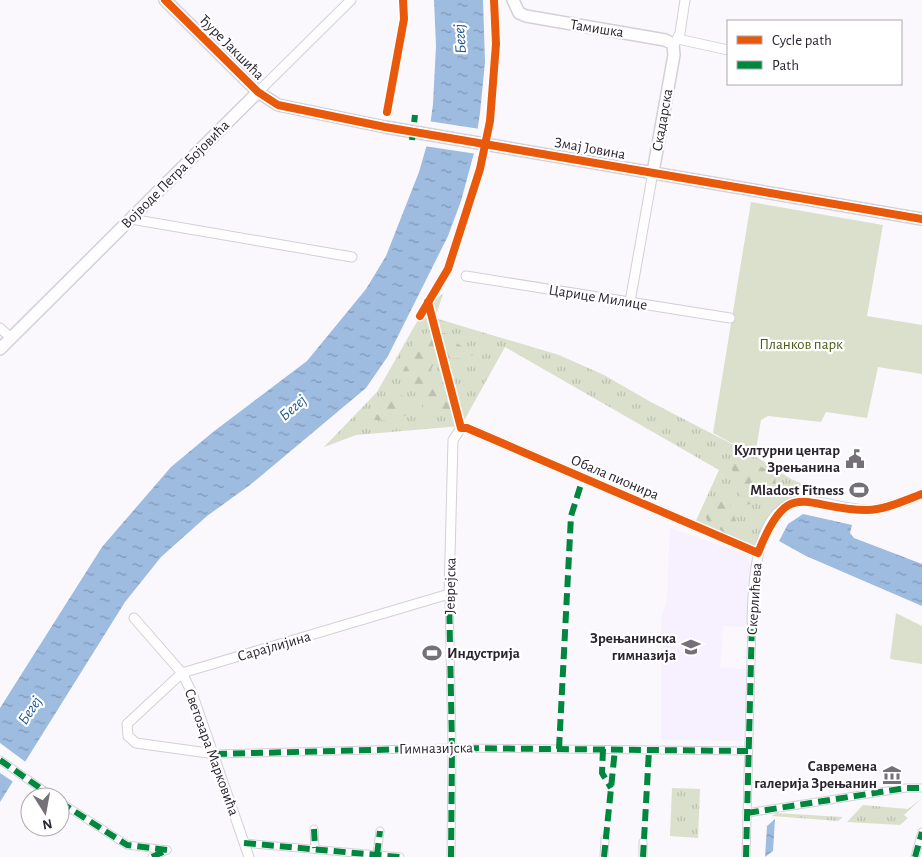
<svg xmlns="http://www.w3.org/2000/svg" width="922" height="857" font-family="'Alegreya Sans',sans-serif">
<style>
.education{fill:#f7f0fe}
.grass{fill:url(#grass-tufts)}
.forest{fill:url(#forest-firs)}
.green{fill:#dae0cb}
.water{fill:url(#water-ripples)}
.pier{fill:#faf8fd}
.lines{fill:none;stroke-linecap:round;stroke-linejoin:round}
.pedestrian-casing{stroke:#d4cfd8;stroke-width:9}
.minor-casing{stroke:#d4cfd8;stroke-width:11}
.tertiary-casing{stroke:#d4cfd8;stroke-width:14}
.pedestrian{stroke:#fefeff;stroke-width:7}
.minor{stroke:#fefeff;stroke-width:9}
.tertiary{stroke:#fefeff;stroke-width:11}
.quiet{stroke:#00873e;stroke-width:6;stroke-dasharray:12 6;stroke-linecap:butt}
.cycleway-casing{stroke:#fff;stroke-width:11}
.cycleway{stroke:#e8590c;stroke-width:8}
.labels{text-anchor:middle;stroke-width:4.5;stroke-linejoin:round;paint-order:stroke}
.street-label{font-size:15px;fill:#2c2531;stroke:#fff}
.park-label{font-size:15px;fill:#4c5b17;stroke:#fff}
.poi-label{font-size:15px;font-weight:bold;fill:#2c2531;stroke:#fff;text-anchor:end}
.water-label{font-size:16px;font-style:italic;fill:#1a5694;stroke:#fff}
</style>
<defs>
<pattern id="grass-tufts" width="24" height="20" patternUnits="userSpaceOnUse" patternTransform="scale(1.25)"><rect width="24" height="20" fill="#dae0cb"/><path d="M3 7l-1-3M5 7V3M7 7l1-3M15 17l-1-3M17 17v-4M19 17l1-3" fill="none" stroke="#bbc0af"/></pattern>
<pattern id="forest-firs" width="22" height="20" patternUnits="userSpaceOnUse" patternTransform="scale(1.25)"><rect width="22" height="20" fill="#dae0cb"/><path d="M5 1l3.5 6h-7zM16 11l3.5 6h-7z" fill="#bbc0af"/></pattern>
<pattern id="water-ripples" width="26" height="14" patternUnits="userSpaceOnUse" patternTransform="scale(1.25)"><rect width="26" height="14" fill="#9ebbe0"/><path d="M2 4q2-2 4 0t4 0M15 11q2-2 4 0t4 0" fill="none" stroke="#8198b6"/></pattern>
</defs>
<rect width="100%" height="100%" fill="#faf8fd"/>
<polygon class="education" points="670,528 743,553 751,565 749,627 723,626 720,668 746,669 743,741 661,740 661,619 667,599"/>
<g class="grass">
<polygon points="443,294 435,318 559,355 604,375 649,401 755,456 791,479 831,496 792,503 779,512 758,553 694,525 719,470 505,347 461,426 356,435 324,447 377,392 427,304"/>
<polygon points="672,788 700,789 698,838 670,836"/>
<polygon points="922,798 904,815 908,818 900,825 847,822 863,805 908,809"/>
<polygon points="776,813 843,817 838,821 772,816"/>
</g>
<g class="forest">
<path d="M435 331 448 334C457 347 465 345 473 355 459 363 437 351 431 370L436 379C457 382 456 384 459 404L450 413 423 410C426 384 409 395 399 377L414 353 412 342 423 334Z"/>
<path d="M393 392C402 391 410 404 412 413L390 421 365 419 376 403Z"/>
<polygon points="738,456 772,472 775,476 776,489 757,502 746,505 740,494 737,492 735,476 730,465 735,457"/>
<polygon points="723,494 730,496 729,503 740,531 732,536 708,523 706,517 718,495"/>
</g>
<g class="green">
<polygon points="751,202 883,225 867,316 922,325 922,374 878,367 867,418 826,412 821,422 768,416 761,420 755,456 713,433"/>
<polygon points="896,613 922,626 922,664 890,659"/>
</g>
<g class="water">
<polygon points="434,0 483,0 485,62 480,113 474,153 461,201 448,236 388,356 366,388 250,485 207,516 161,557 125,602 0,802 0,708 102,547 171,467 213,432 307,361 366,289 386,256 419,172 428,141 433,104 436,46"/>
<polygon points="803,514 852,525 850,533 854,538 922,564 922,606 806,556 779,541 788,524"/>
<polygon points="775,819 773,851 765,857 767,826"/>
</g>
<g class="pier">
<polygon points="428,121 480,129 477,154 424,146"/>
<polygon points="0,743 27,763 15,783 0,773"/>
</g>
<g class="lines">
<g class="pedestrian-casing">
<g id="pedestrian">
<polyline points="449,594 452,748 451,857"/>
<polyline points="215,754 452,748 748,751"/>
<polyline points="0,760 53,797"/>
<polyline points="60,802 127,845 167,850"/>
<polyline points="747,813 906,788 922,788"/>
<polyline points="314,829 315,848"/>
<polyline points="244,843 400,857"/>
<polyline points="377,855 380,831"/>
<polyline points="152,857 167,850"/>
<polyline points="604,857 605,839"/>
<polyline points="643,857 643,842"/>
<polyline points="746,857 752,621"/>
<polyline points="915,857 922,832"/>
</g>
</g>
<g class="minor-casing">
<g id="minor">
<polyline points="678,39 728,50"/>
<polyline points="675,43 680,33 685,0"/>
<polyline points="258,92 351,0"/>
<polyline points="131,219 352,257"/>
<polyline points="466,276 730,318"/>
<polyline points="630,302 653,172"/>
<polyline points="0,328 11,338"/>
<polyline points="134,618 182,673 192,693 249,857"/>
<path d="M752 621C753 587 754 504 803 501 825 500 848 511 871 510 888 508 906 500 922 494"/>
<polyline points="215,754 136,743 128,736 127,724 182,673 449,594 453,440 461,428 467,428 758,553"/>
</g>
</g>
<g class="tertiary-casing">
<g id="tertiary">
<polyline points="165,0 258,92 278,105 385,127 922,219"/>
<polyline points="513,0 519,13 526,16 665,40 673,44 674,55 653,172"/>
<polyline points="0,349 258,92"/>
</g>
</g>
<use href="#pedestrian" class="pedestrian"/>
<use href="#minor" class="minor"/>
<use href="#tertiary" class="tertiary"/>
<g class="quiet">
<polyline points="412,140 415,115"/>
<polyline points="449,594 452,748 451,857"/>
<polyline points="559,749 571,516 583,478"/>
<polyline points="603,749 602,773 611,788"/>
<polyline points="215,754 452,748 748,751"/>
<polyline points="0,760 53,797"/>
<polyline points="60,802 127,845 167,850"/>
<polyline points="747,813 906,788 922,788"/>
<polyline points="314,829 315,848"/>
<polyline points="244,843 400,857"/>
<polyline points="377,855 380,831"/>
<polyline points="152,857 167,850"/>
<polyline points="604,857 615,749"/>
<polyline points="643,857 649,750"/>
<polyline points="746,857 752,621"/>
<polyline points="915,857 922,832"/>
</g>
<g class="cycleway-casing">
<g id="cycleway">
<polyline points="165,0 258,92 278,105 385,127 922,219"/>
<polyline points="387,112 404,19 403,0"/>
<path d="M428 302 461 428H467L758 553C789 474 804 510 867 510 885 510 905 500 922 494"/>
<polyline points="420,316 448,269 480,169 490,121 496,44 494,0"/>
</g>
</g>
<use href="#cycleway" class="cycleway"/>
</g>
<defs>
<g id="civic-bare" transform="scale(1.5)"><path d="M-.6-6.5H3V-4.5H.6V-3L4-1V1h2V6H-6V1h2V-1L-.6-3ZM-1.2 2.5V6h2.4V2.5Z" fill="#746f78" stroke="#fff" stroke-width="2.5" paint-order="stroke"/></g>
<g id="stadium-bare" transform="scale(1.5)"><path d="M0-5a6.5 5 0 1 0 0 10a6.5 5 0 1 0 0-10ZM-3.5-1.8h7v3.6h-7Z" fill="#746f78" stroke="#fff" stroke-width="2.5" paint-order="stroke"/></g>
<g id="school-bare" transform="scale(1.5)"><path d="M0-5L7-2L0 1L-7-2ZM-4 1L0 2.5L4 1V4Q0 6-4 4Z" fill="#746f78" stroke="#fff" stroke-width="2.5" paint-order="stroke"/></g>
<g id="museum-bare" transform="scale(1.5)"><path d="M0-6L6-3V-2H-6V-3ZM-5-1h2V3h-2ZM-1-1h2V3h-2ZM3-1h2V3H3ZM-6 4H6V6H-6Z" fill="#746f78" stroke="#fff" stroke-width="2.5" paint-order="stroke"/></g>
</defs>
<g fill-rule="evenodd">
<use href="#civic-bare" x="855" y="459"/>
<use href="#stadium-bare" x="859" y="490"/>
<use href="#school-bare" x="691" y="647"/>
<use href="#stadium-bare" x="432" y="653"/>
<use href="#museum-bare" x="892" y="775"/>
</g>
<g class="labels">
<g class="street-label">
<text transform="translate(597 28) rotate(9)" y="5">Тамишка</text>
<text transform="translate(232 47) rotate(45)" y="5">Ђуре Јакшића</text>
<text transform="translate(662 120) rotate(-80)" y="5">Скадарска</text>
<text transform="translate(590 148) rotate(10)" y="5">Змај Јовина</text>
<text transform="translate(175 174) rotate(-45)" y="5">Војводе Петра Бојовића</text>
<text transform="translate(598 297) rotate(9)" y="5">Царице Милице</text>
<text transform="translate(615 477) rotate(23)" y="5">Обала пионира</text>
<text transform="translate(450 586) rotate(-89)" y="5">Јеврејска</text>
<text transform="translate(754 599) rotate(-86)" y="5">Скерлићева</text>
<text transform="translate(274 646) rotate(-16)" y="5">Сарајлијина</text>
<text transform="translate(436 748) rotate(-1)" y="5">Гимназијска</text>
<text transform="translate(212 752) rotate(70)" y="5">Светозара Марковића</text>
</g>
<g class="park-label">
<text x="801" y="349">Планков парк</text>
</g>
<g class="poi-label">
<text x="840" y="455">Културни центар<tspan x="840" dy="17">Зрењанина</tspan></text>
<text x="844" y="495">Mladost Fitness</text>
<text x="676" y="643">Зрењанинска<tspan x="676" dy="17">гимназија</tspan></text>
<text x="447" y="658" text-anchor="start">Индустрија</text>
<text x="877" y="771">Савремена<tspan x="877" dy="17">галерија Зрењанин</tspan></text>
</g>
<g class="water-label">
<text transform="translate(459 39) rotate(-94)" y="6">Бегеј</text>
<text transform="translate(292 407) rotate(-41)" y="6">Бегеј</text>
<text transform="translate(29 710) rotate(-57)" y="6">Бегеј</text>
</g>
</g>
<rect x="727" y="20" width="175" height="65" fill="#ffffff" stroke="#aba8ad"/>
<rect x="737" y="36" width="25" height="8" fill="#e8590c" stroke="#aba8ad"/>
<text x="772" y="45" font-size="15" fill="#2c2531">Cycle path</text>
<rect x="737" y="61" width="25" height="8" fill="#00873e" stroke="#aba8ad"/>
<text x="772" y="70" font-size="15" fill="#2c2531">Path</text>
<g transform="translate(45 812) rotate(169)"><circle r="24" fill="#ffffff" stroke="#aba8ad"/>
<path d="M0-4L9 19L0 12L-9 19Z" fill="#746f78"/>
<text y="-8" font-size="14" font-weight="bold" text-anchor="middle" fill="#2c2531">N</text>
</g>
</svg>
